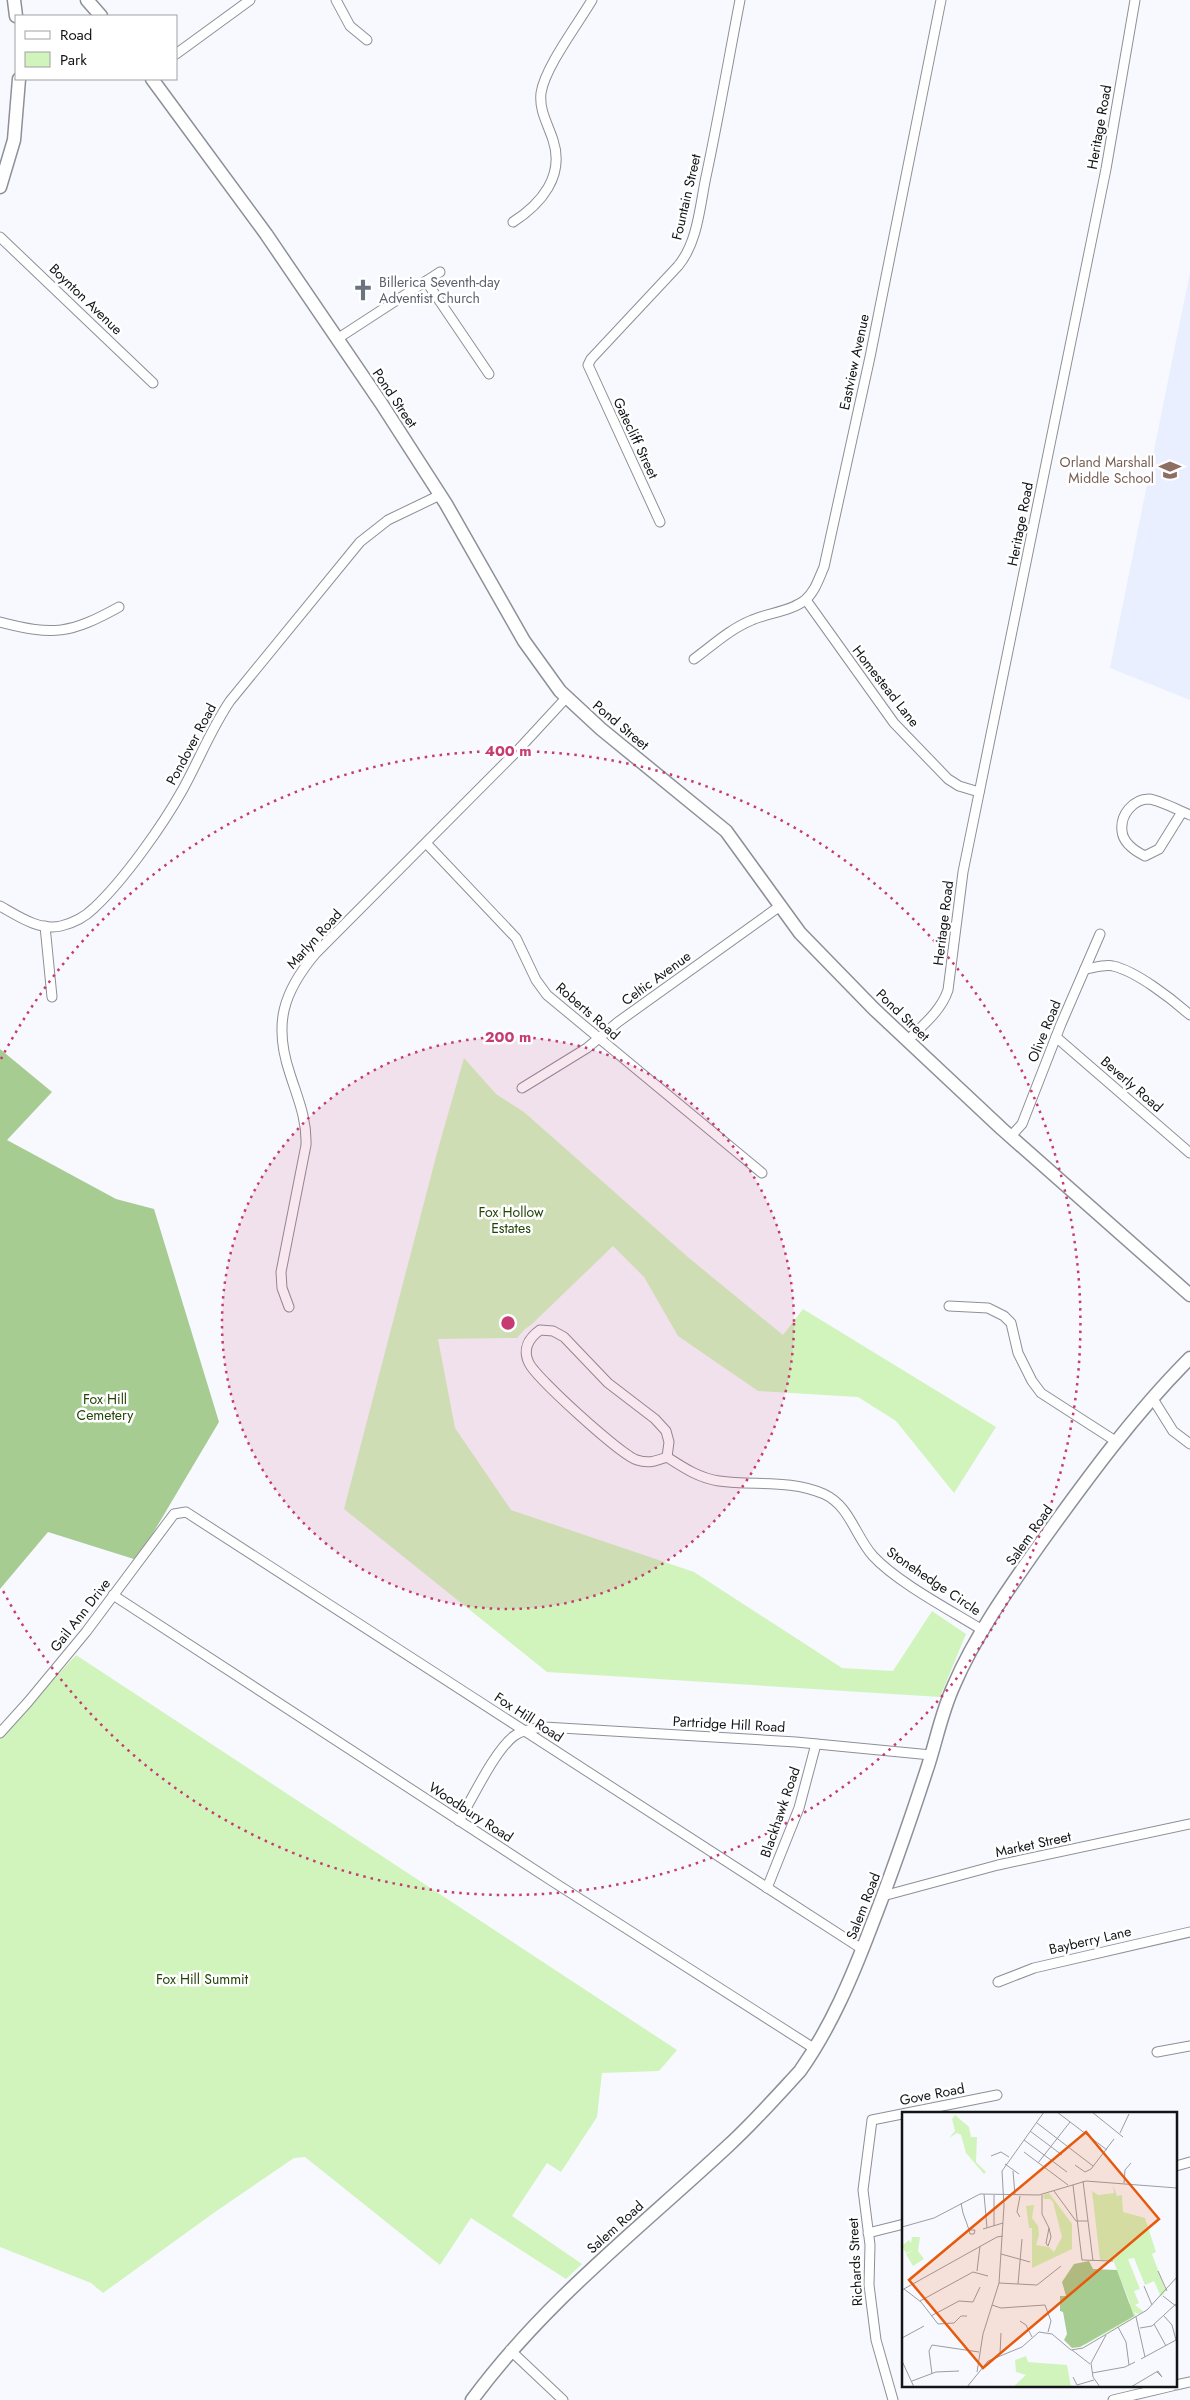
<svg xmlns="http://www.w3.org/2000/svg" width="1190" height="2400" font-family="Jost,sans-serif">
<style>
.built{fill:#e9efff}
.green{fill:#d1f4bd}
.forest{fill:#a7cc92}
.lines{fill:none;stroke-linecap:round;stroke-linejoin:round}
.street-casing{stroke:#8d9098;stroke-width:11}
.secondary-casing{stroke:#8d9098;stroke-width:15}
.street{stroke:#fff;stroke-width:9}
.secondary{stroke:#fff;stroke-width:12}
.ring{fill:none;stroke:#c63b71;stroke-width:2.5;stroke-dasharray:2.5 5}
.labels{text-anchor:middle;stroke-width:5;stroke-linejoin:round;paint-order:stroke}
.street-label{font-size:14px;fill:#131417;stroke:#fff}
.worship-label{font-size:14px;fill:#5b616d;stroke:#fff;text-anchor:start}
.education-label{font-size:14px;fill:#785e54;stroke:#fff;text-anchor:end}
.park-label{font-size:14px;fill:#234407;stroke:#fff}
.inset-road{fill:none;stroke:#9c9da2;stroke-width:1}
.view{fill:#e8590c;fill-opacity:0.15;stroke:#e8590c;stroke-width:2.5}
.inset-edge{fill:none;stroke:#131417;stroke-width:2.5}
.centre{fill:#c63b71;stroke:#fff;stroke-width:2.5}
.ring-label{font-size:15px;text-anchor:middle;font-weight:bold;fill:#c63b71;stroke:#fff;stroke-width:5;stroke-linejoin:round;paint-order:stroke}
</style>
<rect width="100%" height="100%" fill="#f7f9fe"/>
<polygon class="built" points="1190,272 1190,700 1110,668"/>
<g class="green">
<polygon points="464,1058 496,1094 524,1112 689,1258 783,1335 803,1309 996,1427 954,1493 896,1421 858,1397 758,1391 678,1336 644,1277 613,1246 532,1324 524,1330 517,1338 438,1339 455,1428 511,1510 694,1572 842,1668 893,1671 932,1611 966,1634 940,1697 547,1672 344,1509 438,1149"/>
<polygon points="76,1655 677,2050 659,2071 602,2073 597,2117 561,2172 547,2163 512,2216 582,2264 566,2279 471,2218 440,2265 305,2157 294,2158 215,2212 103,2293 91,2283 0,2247 0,1738"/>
</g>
<polygon class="forest" points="0,1049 52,1092 7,1140 116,1199 154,1209 219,1422 137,1560 48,1532 0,1589"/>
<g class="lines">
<g class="street-casing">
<g id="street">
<polyline points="336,0 350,26 367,40"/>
<polyline points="176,54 250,0"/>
<path d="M513 222C541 204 565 176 553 140 548 124 539 111 541 93 545 67 578 24 592 0"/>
<polyline points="0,237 153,383"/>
<polyline points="426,281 489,374"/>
<polyline points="337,339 440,272"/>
<path d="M660 522 588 365 591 359 678 266C699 241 700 202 707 172 719 115 729 57 740 0"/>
<polyline points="806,600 894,723 948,779 959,786 979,792"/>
<path d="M0 622C54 636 70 634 119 607"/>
<path d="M694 659C713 645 730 629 752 620 768 613 792 611 805 600 815 592 819 578 824 567L870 357 941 0"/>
<path d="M1182 812 1159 849 1145 856C1135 851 1123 843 1122 831 1120 815 1133 799 1149 799 1159 800 1180 811 1190 815"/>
<polyline points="426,843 516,938 536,980 547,995 762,1173"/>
<path d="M0 906C18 916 39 931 61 926 73 923 85 917 94 908 124 880 163 825 183 789 199 760 211 729 230 701L360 542 388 520 440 495"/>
<polyline points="45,926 52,997"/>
<path d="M1085 969C1093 968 1105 964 1113 966 1136 971 1172 999 1190 1015"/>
<polyline points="1056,1037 1190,1153"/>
<path d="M908 1040C923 1025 941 1011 948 990L963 872 1106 169 1135 0"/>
<polyline points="522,1088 587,1048 618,1022 780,906"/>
<polyline points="1011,1136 1022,1124 1061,1024 1100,934"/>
<polyline points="949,1306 988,1308 1004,1316 1011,1323 1018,1353 1032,1381 1041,1393 1117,1442"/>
<path d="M289 1307 282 1288 281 1272 306 1145C307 1119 298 1099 290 1074 273 1024 283 992 316 953L518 750 566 698"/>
<path d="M540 1330 553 1331 564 1337 608 1383 655 1419 666 1431 669 1442 667 1457C656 1461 649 1464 637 1460 622 1456 536 1378 529 1363 522 1349 529 1338 540 1330Z"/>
<polyline points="1153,1399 1173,1431 1190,1444"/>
<path d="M667 1457C684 1468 699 1478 719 1481 754 1486 790 1479 824 1494 850 1506 855 1536 873 1556 898 1583 952 1611 984 1631"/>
<polyline points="113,1595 555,1883 815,2049"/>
<polyline points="0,1733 28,1702 86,1632 174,1514 186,1512 862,1949"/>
<path d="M459 1821C472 1799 495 1750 514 1736 522 1730 535 1728 544 1727L796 1742 931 1755"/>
<polyline points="767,1888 799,1808 816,1744"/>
<polyline points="883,1896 998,1865 1190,1824"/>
<polyline points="998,1982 1034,1968 1190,1932"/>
<polyline points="1157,2052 1190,2046"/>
<polyline points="1176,2166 1190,2162"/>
<polyline points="868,2233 904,2224"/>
<polyline points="510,2350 563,2400"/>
<polyline points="1176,2385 1190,2382"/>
<polyline points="893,2400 876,2340 869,2285 870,2245 863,2190 872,2120 997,2095"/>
<polyline points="1113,2400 1172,2386"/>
</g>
</g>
<g class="secondary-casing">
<g id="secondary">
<polyline points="14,0 16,16"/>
<polyline points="87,0 101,16"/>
<polyline points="152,79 266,234 381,403 446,504 524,641 560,691 601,729 726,831 800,933 874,1009 1002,1129 1190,1295"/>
<polyline points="0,187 14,140 19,79"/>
<path d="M472 2400C544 2302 640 2228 729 2145 754 2122 777 2096 800 2071 831 2027 852 1977 871 1927 891 1876 909 1824 926 1772 936 1743 941 1713 954 1685 975 1636 1009 1588 1040 1544 1086 1480 1134 1414 1190 1358"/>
</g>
</g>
<use href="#street" class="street"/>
<use href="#secondary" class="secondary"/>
</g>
<circle cx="508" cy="1323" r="286" fill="#c63b71" fill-opacity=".12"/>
<g class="ring">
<circle cx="508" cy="1323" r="286"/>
<path d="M1 1059A572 572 0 1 1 1 1587"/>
</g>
<defs>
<g id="church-bare" transform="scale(1.725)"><path d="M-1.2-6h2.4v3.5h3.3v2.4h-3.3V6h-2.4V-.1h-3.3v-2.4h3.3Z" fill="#6b7280" stroke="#fff" stroke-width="2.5" paint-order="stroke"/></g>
<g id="school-bare" transform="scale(1.725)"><path d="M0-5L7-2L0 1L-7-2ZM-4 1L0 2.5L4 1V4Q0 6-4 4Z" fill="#8d6e63" stroke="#fff" stroke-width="2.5" paint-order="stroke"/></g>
</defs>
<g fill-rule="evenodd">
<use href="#church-bare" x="363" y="290"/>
<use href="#school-bare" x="1170" y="470"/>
</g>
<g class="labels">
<g class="street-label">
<text transform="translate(1099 127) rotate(-80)" y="5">Heritage Road</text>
<text transform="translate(686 197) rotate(-77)" y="5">Fountain Street</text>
<text transform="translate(86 299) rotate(44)" y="5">Boynton Avenue</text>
<text transform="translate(854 362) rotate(-78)" y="5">Eastview Avenue</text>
<text transform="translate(395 398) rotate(56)" y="5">Pond Street</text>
<text transform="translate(636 438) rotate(65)" y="5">Gatecliff Street</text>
<text transform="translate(1020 524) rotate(-79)" y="5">Heritage Road</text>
<text transform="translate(886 686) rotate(52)" y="5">Homestead Lane</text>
<text transform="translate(621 725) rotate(40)" y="5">Pond Street</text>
<text transform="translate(191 744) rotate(-62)" y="5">Pondover Road</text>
<text transform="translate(943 923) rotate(-83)" y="5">Heritage Road</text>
<text transform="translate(314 939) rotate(-48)" y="5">Marlyn Road</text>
<text transform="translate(656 978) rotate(-36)" y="5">Celtic Avenue</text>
<text transform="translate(588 1011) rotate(41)" y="5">Roberts Road</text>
<text transform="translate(903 1015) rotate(44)" y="5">Pond Street</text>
<text transform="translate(1044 1031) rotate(-68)" y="5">Olive Road</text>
<text transform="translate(1132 1084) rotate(41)" y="5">Beverly Road</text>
<text transform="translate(1029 1535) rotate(-55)" y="5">Salem Road</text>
<text transform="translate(934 1581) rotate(34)" y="5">Stonehedge Circle</text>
<text transform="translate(80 1615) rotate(-52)" y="5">Gail Ann Drive</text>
<text transform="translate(529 1717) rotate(33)" y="5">Fox Hill Road</text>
<text transform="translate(729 1724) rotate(3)" y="5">Partridge Hill Road</text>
<text transform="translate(471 1812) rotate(33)" y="5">Woodbury Road</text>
<text transform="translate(780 1812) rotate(-71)" y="5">Blackhawk Road</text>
<text transform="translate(1033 1844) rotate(-12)" y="5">Market Street</text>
<text transform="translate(863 1906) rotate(-69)" y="5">Salem Road</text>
<text transform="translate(1090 1940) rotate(-13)" y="5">Bayberry Lane</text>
<text transform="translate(932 2094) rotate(-11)" y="5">Gove Road</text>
<text transform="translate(615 2227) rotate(-42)" y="5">Salem Road</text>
<text transform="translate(855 2262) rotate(-93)" y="5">Richards Street</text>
</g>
<g class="worship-label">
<text x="379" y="287">Billerica Seventh-day<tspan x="379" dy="16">Adventist Church</tspan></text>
</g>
<g class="education-label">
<text x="1154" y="467">Orland Marshall<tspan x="1154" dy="16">Middle School</tspan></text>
</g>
<g class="park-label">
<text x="511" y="1217">Fox Hollow<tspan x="511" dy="16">Estates</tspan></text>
<text x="105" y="1404">Fox Hill<tspan x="105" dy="16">Cemetery</tspan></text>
<text x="202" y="1984">Fox Hill Summit</text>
</g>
</g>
<g transform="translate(902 2112)">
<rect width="275" height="275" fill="#f7f9fe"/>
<path d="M53 3 67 15 69 25H75L74 50 84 60 82 62 64 41 59 23 55 21 47 26 53 19 50 7ZM211 73 215 84 220 83 221 100 243 106 254 140 250 142 264 179 259 185 252 169 243 173 232 146 226 147 238 177 232 179 237 191 233 193 242 200 236 202 232 200 234 204 181 234 228 191 211 148H198L190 79 196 83 212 81ZM147 81 170 112V137L130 156V116H127L124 94 132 93 130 106 136 114 137 123 134 133 147 135 152 140 160 125 151 90 148 87H142L141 83ZM10 125H18L16 139 22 147 11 154 4 142 12 138 4 141 0 134 7 128 9 131ZM124 244 126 250 165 253 169 275H111L124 263 114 260 113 248Z" fill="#d1f4bd"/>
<path d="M187 149 191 157 215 158 232 204 178 235 170 236 162 228 165 222 161 200 158 199V184H164L160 170 172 152Z" fill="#a7cc92"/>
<path class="inset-road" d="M155 0 205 38M190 0 221 25M135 11 191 54M128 19 160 43M218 21 227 2M122 28 165 60M122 40 166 73M89 44 99 40 107 45M136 51 168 10M103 52 117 62M173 53 183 60 189 57 212 27M111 59 113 83M181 69 191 149M222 71 223 58 229 51M171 73 180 148 211 149M152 79 174 109H186M82 82 85 116M140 83V102L147 116M118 84 115 100 118 105M59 91 61 101 65 112 67 118 68 122H72L73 118H67M92 114V83M0 115 32 106 78 82 137 83 184 69 275 76M147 116 149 125 146 134 144 131ZM81 117 101 111M99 142 128 150M75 159 78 134M256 159 265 179M97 171 135 173 159 154M116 172 120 127M242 174 250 193M2 177 19 190 36 212 52 211 59 204H65M0 178 95 125 101 124M261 184 275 195M18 189 71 160 86 164M90 193 99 196 143 193 149 209 146 220M29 204 57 189 71 190 78 175M234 205 243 245M118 209 124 213 130 225M252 212 264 234M216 215 224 230 227 253M238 216 250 214 275 191M0 226 22 214M170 238 188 252M98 242 99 221M239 247 274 228 270 213 262 204M0 249 12 275M75 260 81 222 97 171 102 94 100 59 142 0M190 261 223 255 233 250M30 262 27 239 30 233 77 240M171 265 175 273 192 268M10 269 34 260 57 259M65 275 86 249 120 235 137 220 150 222 169 238 181 236 245 198 275 165M198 275 191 265 189 251 204 223M229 275 256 259 260 265 255 260"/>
<path class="view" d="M184 20 257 107 81 256 7 168Z"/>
<rect width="275" height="275" class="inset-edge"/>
</g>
<circle cx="508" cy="1323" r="8" class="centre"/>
<g class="ring-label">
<text x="508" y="756">400 m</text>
<text x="508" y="1042">200 m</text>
</g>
<rect x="15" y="15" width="162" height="65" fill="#ffffff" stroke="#a1a1a2"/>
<rect x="25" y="31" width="25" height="8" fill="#ffffff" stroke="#a1a1a2"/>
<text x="60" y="40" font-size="15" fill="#131417">Road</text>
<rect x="25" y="52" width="25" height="15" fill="#d1f4bd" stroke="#a1a1a2"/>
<text x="60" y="65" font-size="15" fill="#131417">Park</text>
</svg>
